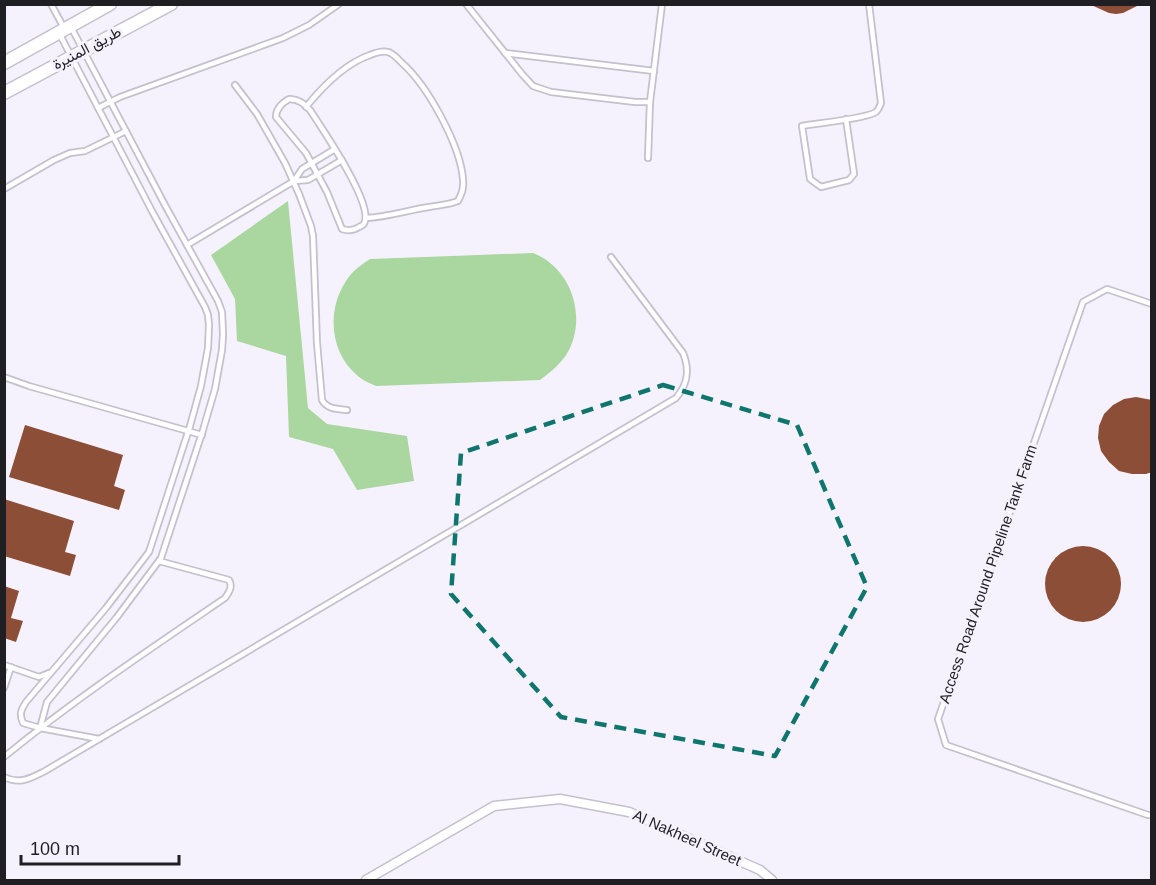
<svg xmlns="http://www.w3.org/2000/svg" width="1156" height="885" font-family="Helvetica,Vazirmatn,sans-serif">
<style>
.green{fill:#a9d79f}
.building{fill:#8c4e37}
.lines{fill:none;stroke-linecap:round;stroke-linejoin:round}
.lane-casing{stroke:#c4c0cd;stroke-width:8}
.street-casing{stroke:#c4c0cd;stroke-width:11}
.secondary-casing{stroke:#c4c0cd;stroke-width:15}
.lane{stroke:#fff;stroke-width:4.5}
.street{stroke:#fff;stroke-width:8}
.secondary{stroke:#fff;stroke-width:12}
.marked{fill:none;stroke:#0f766e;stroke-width:4.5;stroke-dasharray:12 8;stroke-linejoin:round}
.labels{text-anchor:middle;stroke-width:6;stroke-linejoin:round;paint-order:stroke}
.street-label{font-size:15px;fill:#1f1e22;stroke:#f6f2fd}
</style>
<rect width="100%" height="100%" fill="#f6f2fd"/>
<g class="green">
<polygon points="288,201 308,408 327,424 407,436 414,481 357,490 333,449 289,437 286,356 237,341 235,299 211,255"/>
<path d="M533 253C570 267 587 314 569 350 562 363 552 371 540 380L376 386C370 383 364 381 359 377 330 354 326 311 346 281 352 271 361 265 370 259Z"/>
</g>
<g class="building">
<polygon points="1089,4 1141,4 1123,13 1116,14 1109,13"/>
<polygon points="1136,397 1152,400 1152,472 1146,474 1132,474 1119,471 1109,462 1101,451 1098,438 1099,426 1104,414 1113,405 1124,399"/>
<polygon points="25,425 123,455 114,486 125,490 119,510 9,477"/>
<polygon points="4,499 74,521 65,552 76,555 70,576 4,556"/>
<circle cx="1083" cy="584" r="38"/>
<polygon points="4,586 19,591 11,618 23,621 16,642 4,638"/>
</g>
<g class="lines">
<g class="lane-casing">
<g id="lane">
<polyline points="51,4 64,28"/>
<polyline points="466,4 522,74 533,86 551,92 635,102 650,102"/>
<path d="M59 33 153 213 205 307 208 315 209 325 208 348 201 386 190 426 149 552 106 608 26 702C21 710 19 714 23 723L40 728 47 702 117 617 161 558 203 430 215 389 222 350 223 334 222 312 218 301 166 207 71 27"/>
<polyline points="505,53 654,71"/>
<path d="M235 85 257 114 285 163 299 194 311 226 313 236 317 343 322 400C327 409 337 409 347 410"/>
<path d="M289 99C299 99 304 104 310 110 323 130 371 200 365 221 364 225 363 225 359 227 353 231 348 231 342 229L327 192 306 153 276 117C276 108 282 103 289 99Z"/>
<path d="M306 107C323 86 344 64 370 55 375 53 382 50 388 52 393 53 398 59 402 63 428 86 460 145 463 179 464 188 462 193 458 201 447 205 440 205 429 207 408 210 388 217 366 218"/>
<polyline points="98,108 120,97 283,38 309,25 339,4"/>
<path d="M846 119 854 174 849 180 821 187 810 179 802 126C817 123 865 119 876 112 879 109 879 108 881 103L869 4"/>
<polyline points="648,158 650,102 662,4"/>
<polyline points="294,181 308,180 342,160"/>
<polyline points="4,189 54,160 70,153 85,151 126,131"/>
<polyline points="187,245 294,181 302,169 335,149"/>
<polyline points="1152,304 1107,289 1083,302 938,719 946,745 1148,815 1152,815"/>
<polyline points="4,377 29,386 202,435"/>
<polyline points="4,665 39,677 49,673"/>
<polyline points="4,688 11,667"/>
<polyline points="40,728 99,739"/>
<path d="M4 757C75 699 150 649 225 598 229 592 233 587 229 580L159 561"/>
<path d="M4 777C20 785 31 778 45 771L676 398C688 384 690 370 683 353L611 257"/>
</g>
</g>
<g class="street-casing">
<polyline id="street" points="366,880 494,806 560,799 629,812 760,870 772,880"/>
</g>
<g class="secondary-casing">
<g id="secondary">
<polyline points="4,63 110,4"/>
<polyline points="4,93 171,4"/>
</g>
</g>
<use href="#lane" class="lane"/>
<use href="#street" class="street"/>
<use href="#secondary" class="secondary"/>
</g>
<path class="marked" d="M663 385 797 425 867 587 775 756 561 717 451 594 461 453Z"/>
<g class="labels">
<g class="street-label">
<text transform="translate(87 48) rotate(-28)" y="5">طريق المنيرة</text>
<text transform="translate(988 574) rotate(-71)" y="5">Access Road Around Pipeline Tank Farm</text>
<text transform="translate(687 838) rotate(24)" y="5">Al Nakheel Street</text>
</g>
</g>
<rect width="1156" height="885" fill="none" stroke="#1f1e22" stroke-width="12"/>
<path d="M21 855v9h158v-9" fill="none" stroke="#1f1e22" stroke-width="3"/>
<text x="30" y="855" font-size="18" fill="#1f1e22" stroke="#f6f2fd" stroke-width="4.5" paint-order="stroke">100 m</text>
</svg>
